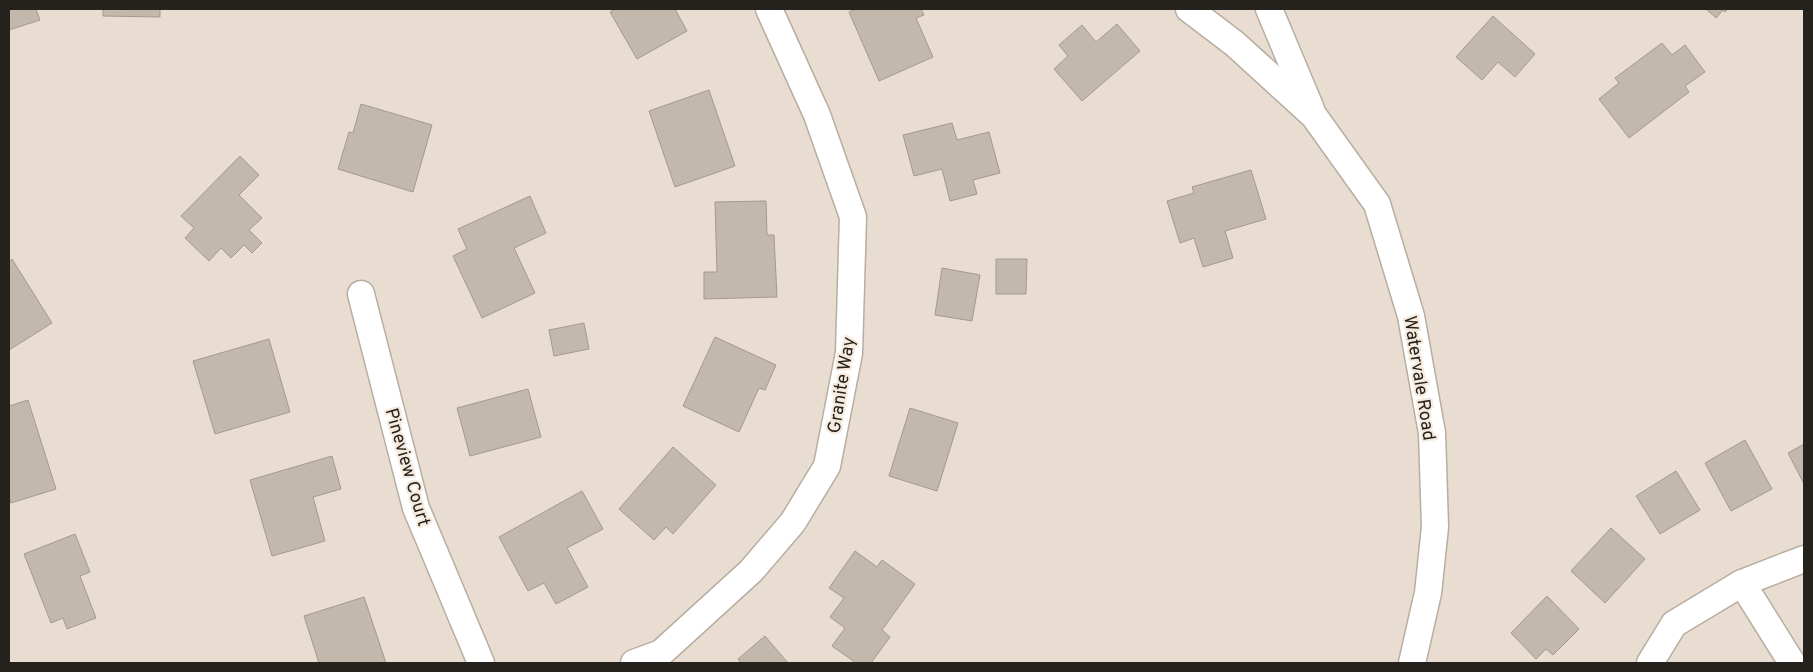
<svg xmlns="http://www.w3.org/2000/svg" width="1813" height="672" font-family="Overpass,sans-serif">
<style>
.building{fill:#c2b8ab;stroke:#a3998d}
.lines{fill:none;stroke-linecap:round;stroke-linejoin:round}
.minor-casing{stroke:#b8ada1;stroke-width:29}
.minor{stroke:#fff;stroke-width:26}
.labels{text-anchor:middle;stroke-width:4.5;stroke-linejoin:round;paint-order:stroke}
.street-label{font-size:18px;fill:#25211c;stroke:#f5eadd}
</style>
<rect width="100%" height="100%" fill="#e8ddd0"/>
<g class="building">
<polygon points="9,9 36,9 40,20 9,30"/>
<polygon points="103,9 160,9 160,17 103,16"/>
<polygon points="616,9 675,9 687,31 637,59 610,12"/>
<polygon points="856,9 921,9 924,15 916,18 933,57 879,81 849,12"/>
<polygon points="1706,9 1728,9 1725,12 1723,10 1716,18"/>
<polygon points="1493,16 1535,54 1515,77 1498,62 1482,80 1456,57"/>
<polygon points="1117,24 1140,51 1082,101 1054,69 1068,56 1059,45 1082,25 1096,42"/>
<polygon points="1662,43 1672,55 1685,45 1705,72 1685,86 1689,92 1629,138 1599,99 1619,83 1615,78"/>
<polygon points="709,90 735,166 675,187 649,111"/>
<polygon points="361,104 432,125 413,192 338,169 349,132 353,133"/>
<polygon points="952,123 957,140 989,132 1000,173 973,180 977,194 950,201 942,169 914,176 903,135"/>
<polygon points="240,156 259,175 239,195 262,218 249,230 262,243 252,253 244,245 231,258 221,248 209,261 185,238 194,228 181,216"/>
<polygon points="1251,170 1266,219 1225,231 1233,258 1203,267 1194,238 1180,243 1167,201 1194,193 1192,187"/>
<polygon points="530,196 546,233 514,248 535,293 482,318 453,256 467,249 458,229"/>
<polygon points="766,201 767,235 774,235 777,297 704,299 704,272 717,272 715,202"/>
<polygon points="12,259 52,323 9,350 9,262"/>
<polygon points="996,259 1027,259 1026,294 996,294"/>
<polygon points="942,268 980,275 972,321 935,315"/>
<polygon points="584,323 589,349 554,356 549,330"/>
<polygon points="715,337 776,365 765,390 759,388 739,432 683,406"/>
<polygon points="269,339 290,412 215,434 193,361"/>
<polygon points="528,389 541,437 470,456 457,408"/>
<polygon points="28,400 56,489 11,503 9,497 9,406"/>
<polygon points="910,408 958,423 937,491 889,476"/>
<polygon points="1745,440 1772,489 1731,511 1705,463"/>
<polygon points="1804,444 1804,484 1788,453"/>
<polygon points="673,447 716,485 673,534 666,527 654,540 619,509"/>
<polygon points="332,456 341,489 313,497 325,541 272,556 250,480"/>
<polygon points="1676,471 1700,510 1660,534 1636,496"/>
<polygon points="582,491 603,529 567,548 588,587 556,604 544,583 528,591 499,537"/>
<polygon points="1611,528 1645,559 1605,603 1571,571"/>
<polygon points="75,534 90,572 80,576 96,618 67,629 63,618 51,623 24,554"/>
<polygon points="855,551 877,567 882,560 915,584 882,630 890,637 871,663 856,663 832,646 845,628 830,617 844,598 829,588"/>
<polygon points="1547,596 1579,629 1553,655 1546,649 1536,659 1511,633"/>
<polygon points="364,597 386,663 319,663 304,616"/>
<polygon points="765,636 788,663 741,663 738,659"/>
</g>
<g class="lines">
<g class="minor-casing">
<g id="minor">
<polyline points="1189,9 1235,44 1314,116 1377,204 1411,316 1432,433 1435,527 1428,593 1412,663"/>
<polyline points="1269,9 1311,109"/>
<polyline points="361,294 416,508 481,663"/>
<polyline points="1742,583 1792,663"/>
<polyline points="634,663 661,653 751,571 793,522 827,466 849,353 853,217 817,115 769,9"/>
<polyline points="1650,663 1674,624 1742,583 1804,559"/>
</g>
</g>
<use href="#minor" class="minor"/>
</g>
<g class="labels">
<g class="street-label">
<text transform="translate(1420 378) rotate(81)" y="6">Watervale Road</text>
<text transform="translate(841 385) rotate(-81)" y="6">Granite Way</text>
<text transform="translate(408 467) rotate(74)" y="6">Pineview Court</text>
</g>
</g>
<rect width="1813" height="672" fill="none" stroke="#25211c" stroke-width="20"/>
</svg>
